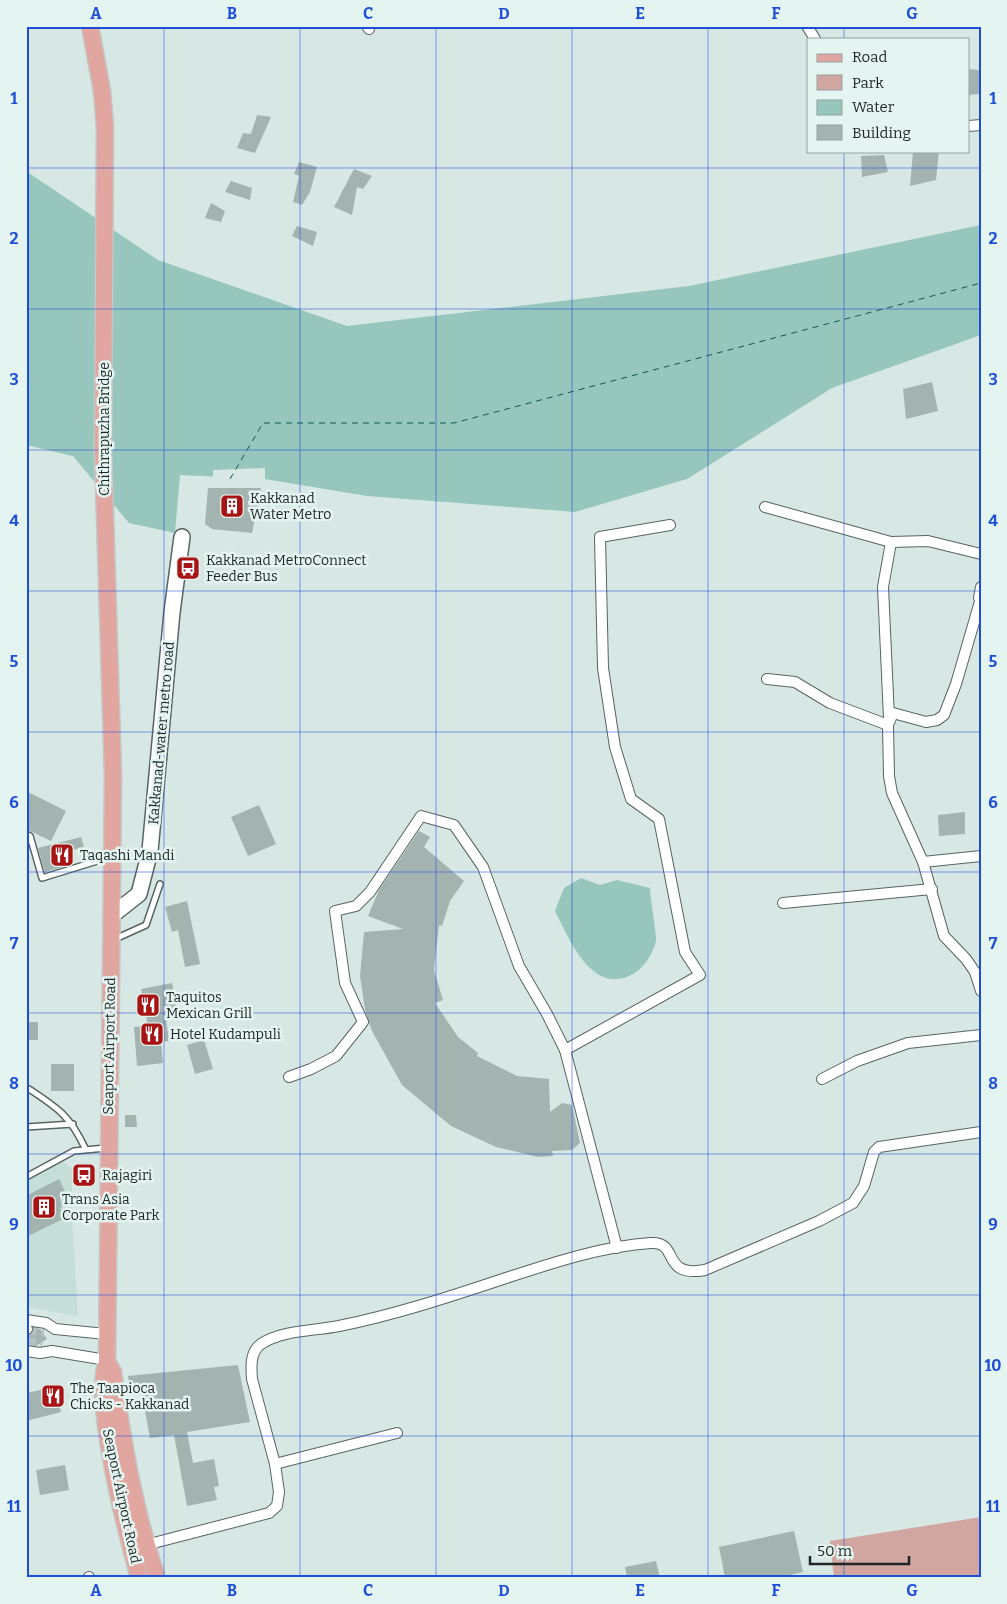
<svg xmlns="http://www.w3.org/2000/svg" width="1007" height="1604" font-family="Bitter,serif">
<style>
.built{fill:#c5ded8}
.green{fill:#d1a6a0}
.water{fill:#96c6bc}
.pier{fill:#d7e8e4}
.lines{fill:none;stroke-linecap:round;stroke-linejoin:round}
.ferry{stroke:#16574d;stroke-width:1;stroke-dasharray:6 5;stroke-linecap:butt}
.building{fill:#a3b3af}
.street-tunnel{stroke:#b2c1be;stroke-width:10;stroke-dasharray:10 5;stroke-linecap:butt}
.lane-casing{stroke:#566562;stroke-width:8}
.street-casing{stroke:#566562;stroke-width:12}
.secondary-casing{stroke:#566562;stroke-width:18}
.primary-casing{stroke:#c5c6c6;stroke-width:19}
.lane{stroke:#fff;stroke-width:5}
.street{stroke:#fff;stroke-width:10}
.secondary{stroke:#fff;stroke-width:15}
.primary{stroke:#e1a6a0;stroke-width:16}
.grid{fill:none;stroke:#1d4ed8;stroke-width:1;stroke-opacity:0.55}
.labels{text-anchor:middle;stroke-width:5;stroke-linejoin:round;paint-order:stroke}
.street-label{font-size:14px;fill:#1f2524;stroke:#e4f5f1}
.poi-label{font-size:14px;fill:#1f2524;stroke:#e4f5f1;text-anchor:start}
.neatline{fill:none;stroke:#1d4ed8;stroke-width:2}
.grid-label{font-size:16px;text-anchor:middle;font-weight:bold;fill:#1d4ed8}
</style>
<rect width="100%" height="100%" fill="#d7e8e4"/>
<polygon class="built" points="61,1160 72,1168 72,1219 78,1316 26,1307 26,1179"/>
<polygon class="green" points="981,1517 981,1578 834,1578 830,1541"/>
<g class="water">
<polygon points="26,171 158,260 347,326 689,286 981,225 981,335 832,388 687,479 575,512 367,496 265,479 180,475 175,533 129,523 73,456 26,445"/>
<path d="M581 878 600 885 617 880 650 888C650 897 657 937 656 941 652 956 643 970 629 976 590 993 569 938 555 911L564 888Z"/>
</g>
<polygon class="pier" points="265,468 265,481 213,479 213,470"/>
<g class="lines">
<polyline class="ferry" points="230,479 263,423 454,423 981,283"/>
</g>
<g class="building">
<polygon points="968,69 979,70 979,94 968,95"/>
<polygon points="257,115 271,117 255,153 237,148 243,133 251,134"/>
<polygon points="913,151 939,151 936,180 910,186"/>
<polygon points="884,155 888,172 862,177 861,156"/>
<polygon points="299,162 317,167 310,192 302,205 293,202 299,176 294,174"/>
<polygon points="354,169 372,176 363,189 357,187 352,215 334,207"/>
<polygon points="231,181 252,188 250,200 225,192"/>
<polygon points="211,203 225,211 221,222 205,218"/>
<polygon points="297,226 317,232 313,246 292,236"/>
<polygon points="932,382 938,411 906,419 903,389"/>
<polygon points="208,488 261,488 252,533 212,529 205,524"/>
<polygon points="26,791 66,811 51,841 26,829"/>
<polygon points="259,805 276,844 248,856 231,817"/>
<polygon points="965,812 965,834 939,836 938,815"/>
<polygon points="419,831 430,837 424,847 464,881 450,901 442,926 439,925 434,970 443,1000 435,1003 458,1037 478,1053 477,1056 517,1076 549,1079 550,1112 562,1103 572,1105 580,1143 572,1150 552,1151 553,1156 538,1157 496,1147 451,1126 402,1085 372,1031 365,1010 360,976 364,932 403,929 368,916 379,890"/>
<polygon points="81,837 84,847 69,851 73,864 45,872 38,848"/>
<polygon points="187,901 200,964 185,967 178,930 172,932 165,907"/>
<polygon points="172,983 177,1009 165,1011 169,1041 161,1042 163,1063 137,1066 134,1027 148,1026 141,989"/>
<rect x="26" y="1022" width="12" height="18"/>
<polygon points="204,1040 213,1069 195,1074 187,1045"/>
<rect x="51" y="1064" width="23" height="27"/>
<polygon points="125,1115 136,1115 137,1127 125,1127"/>
<polygon points="59,1179 67,1196 60,1199 63,1206 60,1208 65,1218 26,1237 26,1196"/>
<polygon points="34,1328 40,1329 47,1339 36,1346 28,1344 26,1341 26,1336 33,1333"/>
<polygon points="238,1365 250,1422 187,1432 193,1463 214,1459 219,1486 214,1487 217,1500 187,1506 174,1435 150,1438 141,1390 130,1391 128,1376"/>
<polygon points="55,1387 61,1412 26,1421 26,1393"/>
<polygon points="65,1465 69,1490 40,1495 36,1470"/>
<polygon points="794,1531 803,1572 778,1578 725,1578 719,1547"/>
<polygon points="656,1561 660,1578 627,1578 625,1567"/>
</g>
<g class="lines">
<g class="street-tunnel">
<polyline points="27,1329 44,1332"/>
<polyline points="26,1342 42,1345"/>
</g>
<g class="lane-casing">
<g id="lane">
<polyline points="26,834 30,836 42,878 110,857"/>
<polyline points="115,939 146,925 160,884"/>
<path d="M29 1089C58 1108 70 1116 85 1148"/>
<polyline points="26,1127 73,1124"/>
<polyline points="26,1177 74,1151 106,1148"/>
</g>
</g>
<g class="street-casing">
<g id="street">
<polyline points="367,26 369,29"/>
<polyline points="807,26 815,39"/>
<polyline points="968,126 981,125"/>
<polyline points="765,507 891,542 928,541 981,554"/>
<polyline points="979,598 981,587"/>
<polyline points="981,598 956,684 944,715 937,720 926,722 893,713 888,725 889,776 892,793 923,862 944,936 966,959 975,972 981,991"/>
<polyline points="767,679 795,682 830,703 888,725"/>
<polyline points="889,718 883,587 891,542"/>
<polyline points="923,862 981,856"/>
<polyline points="783,903 932,889"/>
<polyline points="565,1050 700,975 685,952 659,819 631,799 615,747 603,668 600,537 670,525"/>
<polyline points="289,1077 311,1069 336,1056 363,1022 345,983 335,911 356,906 370,892 421,816 454,825 483,867 519,966 547,1014 565,1050 617,1248"/>
<polyline points="822,1079 857,1061 908,1043 981,1035"/>
<polyline points="26,1320 46,1323 55,1329 106,1334"/>
<polyline points="26,1329 27,1329"/>
<polyline points="26,1351 40,1353 52,1351 106,1360"/>
<polyline points="275,1464 397,1433"/>
<path d="M142 1546 269 1513 277 1506 279 1492 275 1464 252 1379C251 1367 250 1352 261 1344 282 1330 314 1331 339 1326 394 1315 449 1297 503 1279 549 1264 602 1246 651 1243 680 1241 660 1278 705 1270L819 1221 853 1203 864 1186 874 1152 879 1147 981 1132"/>
<polyline points="88,1578 89,1577"/>
</g>
</g>
<g class="secondary-casing">
<polyline id="secondary" points="111,916 139,894 150,851 172,612 182,537"/>
</g>
<g class="primary-casing">
<g id="primary">
<path d="M90 26 102 91 105 127 103 451 113 776 107 1362C92 1399 127 1534 139 1578"/>
<path d="M107 1362 113 1372C123 1444 134 1509 157 1578"/>
</g>
</g>
<use href="#lane" class="lane"/>
<use href="#street" class="street"/>
<use href="#secondary" class="secondary"/>
<use href="#primary" class="primary"/>
</g>
<path class="grid" d="M164 26V1578M300 26V1578M436 26V1578M572 26V1578M708 26V1578M844 26V39M844 151V1578M26 168H981M26 309H981M26 450H981M26 591H981M26 732H981M26 872H981M26 1013H981M26 1154H981M26 1295H981M26 1436H981"/>
<defs>
<g id="building-square" transform="scale(1.25)"><rect x="-9" y="-9" width="18" height="18" rx="4" fill="#a81314" stroke="#e4f5f1"/><path d="M-4-6H4V6H1V3H-1V6H-4ZM-2.5-4.3h1.7v1.8h-1.7ZM.8-4.3h1.7v1.8H.8ZM-2.5-1h1.7V.8h-1.7ZM.8-1h1.7V.8H.8Z" fill="#fff"/></g>
<g id="bus-square" transform="scale(1.25)"><rect x="-9" y="-9" width="18" height="18" rx="4" fill="#a81314" stroke="#e4f5f1"/><path d="M-5-6H5V4H4V6H2V4H-2V6H-4V4H-5ZM-3.5-4V0h7V-4ZM-3.5 1.2v1.5H-2V1.2ZM2 1.2v1.5H3.5V1.2Z" fill="#fff"/></g>
<g id="restaurant-square" transform="scale(1.25)"><rect x="-9" y="-9" width="18" height="18" rx="4" fill="#a81314" stroke="#e4f5f1"/><path d="M-5-6h1v4h1v-4h1v4h1v-4h1v5L-1.5 .5V6h-2V.5L-5-1ZM5-6V6H3V1.5H1.5Q1.5-4 5-6Z" fill="#fff"/></g>
</defs>
<g fill-rule="evenodd">
<use href="#building-square" x="232" y="506"/>
<use href="#bus-square" x="188" y="568"/>
<use href="#restaurant-square" x="62" y="855"/>
<use href="#restaurant-square" x="148" y="1005"/>
<use href="#restaurant-square" x="152" y="1034"/>
<use href="#bus-square" x="84" y="1175"/>
<use href="#building-square" x="44" y="1207"/>
<use href="#restaurant-square" x="53" y="1396"/>
</g>
<g class="labels">
<g class="street-label">
<text transform="translate(104 429) rotate(-90)" y="5">Chithrapuzha Bridge</text>
<text transform="translate(161 733) rotate(-85)" y="5">Kakkanad-water metro road</text>
<text transform="translate(109 1046) rotate(-89)" y="5">Seaport Airport Road</text>
<text transform="translate(122 1496) rotate(78)" y="5">Seaport Airport Road</text>
</g>
<g class="poi-label">
<text x="250" y="503">Kakkanad<tspan x="250" dy="16">Water Metro</tspan></text>
<text x="206" y="565">Kakkanad MetroConnect<tspan x="206" dy="16">Feeder Bus</tspan></text>
<text x="80" y="860">Taqashi Mandi</text>
<text x="166" y="1002">Taquitos<tspan x="166" dy="16">Mexican Grill</tspan></text>
<text x="170" y="1039">Hotel Kudampuli</text>
<text x="102" y="1180">Rajagiri</text>
<text x="62" y="1204">Trans Asia<tspan x="62" dy="16">Corporate Park</tspan></text>
<text x="70" y="1393">The Taapioca<tspan x="70" dy="16">Chicks - Kakkanad</tspan></text>
</g>
</g>
<rect width="1007" height="1604" fill="none" stroke="#e4f5f1" stroke-width="55"/>
<rect x="807" y="38" width="162" height="115" fill="#e4f5f1" stroke="#95a29f"/>
<rect x="817" y="54" width="25" height="8" fill="#e1a6a0" stroke="#95a29f"/>
<text x="852" y="62" font-size="15" fill="#1f2524">Road</text>
<rect x="817" y="75" width="25" height="15" fill="#d1a6a0" stroke="#95a29f"/>
<text x="852" y="88" font-size="15" fill="#1f2524">Park</text>
<rect x="817" y="100" width="25" height="15" fill="#96c6bc" stroke="#95a29f"/>
<text x="852" y="112" font-size="15" fill="#1f2524">Water</text>
<rect x="817" y="125" width="25" height="15" fill="#a3b3af" stroke="#95a29f"/>
<text x="852" y="138" font-size="15" fill="#1f2524">Building</text>
<path d="M810 1556v8h99v-8" fill="none" stroke="#1f2524" stroke-width="2.5"/>
<text x="817" y="1556" font-size="15" fill="#1f2524" stroke="#e4f5f1" stroke-width="4" paint-order="stroke">50 m</text>
<rect x="28" y="28" width="952" height="1548" class="neatline"/>
<g class="grid-label">
<text x="96" y="19">A</text>
<text x="232" y="19">B</text>
<text x="368" y="19">C</text>
<text x="504" y="19">D</text>
<text x="640" y="19">E</text>
<text x="776" y="19">F</text>
<text x="912" y="19">G</text>
<text x="14" y="104">1</text>
<text x="993" y="104">1</text>
<text x="14" y="244">2</text>
<text x="993" y="244">2</text>
<text x="14" y="385">3</text>
<text x="993" y="385">3</text>
<text x="14" y="526">4</text>
<text x="993" y="526">4</text>
<text x="14" y="667">5</text>
<text x="993" y="667">5</text>
<text x="14" y="808">6</text>
<text x="993" y="808">6</text>
<text x="14" y="949">7</text>
<text x="993" y="949">7</text>
<text x="14" y="1089">8</text>
<text x="993" y="1089">8</text>
<text x="14" y="1230">9</text>
<text x="993" y="1230">9</text>
<text x="14" y="1371">10</text>
<text x="993" y="1371">10</text>
<text x="14" y="1512">11</text>
<text x="993" y="1512">11</text>
<text x="96" y="1596">A</text>
<text x="232" y="1596">B</text>
<text x="368" y="1596">C</text>
<text x="504" y="1596">D</text>
<text x="640" y="1596">E</text>
<text x="776" y="1596">F</text>
<text x="912" y="1596">G</text>
</g>
</svg>
